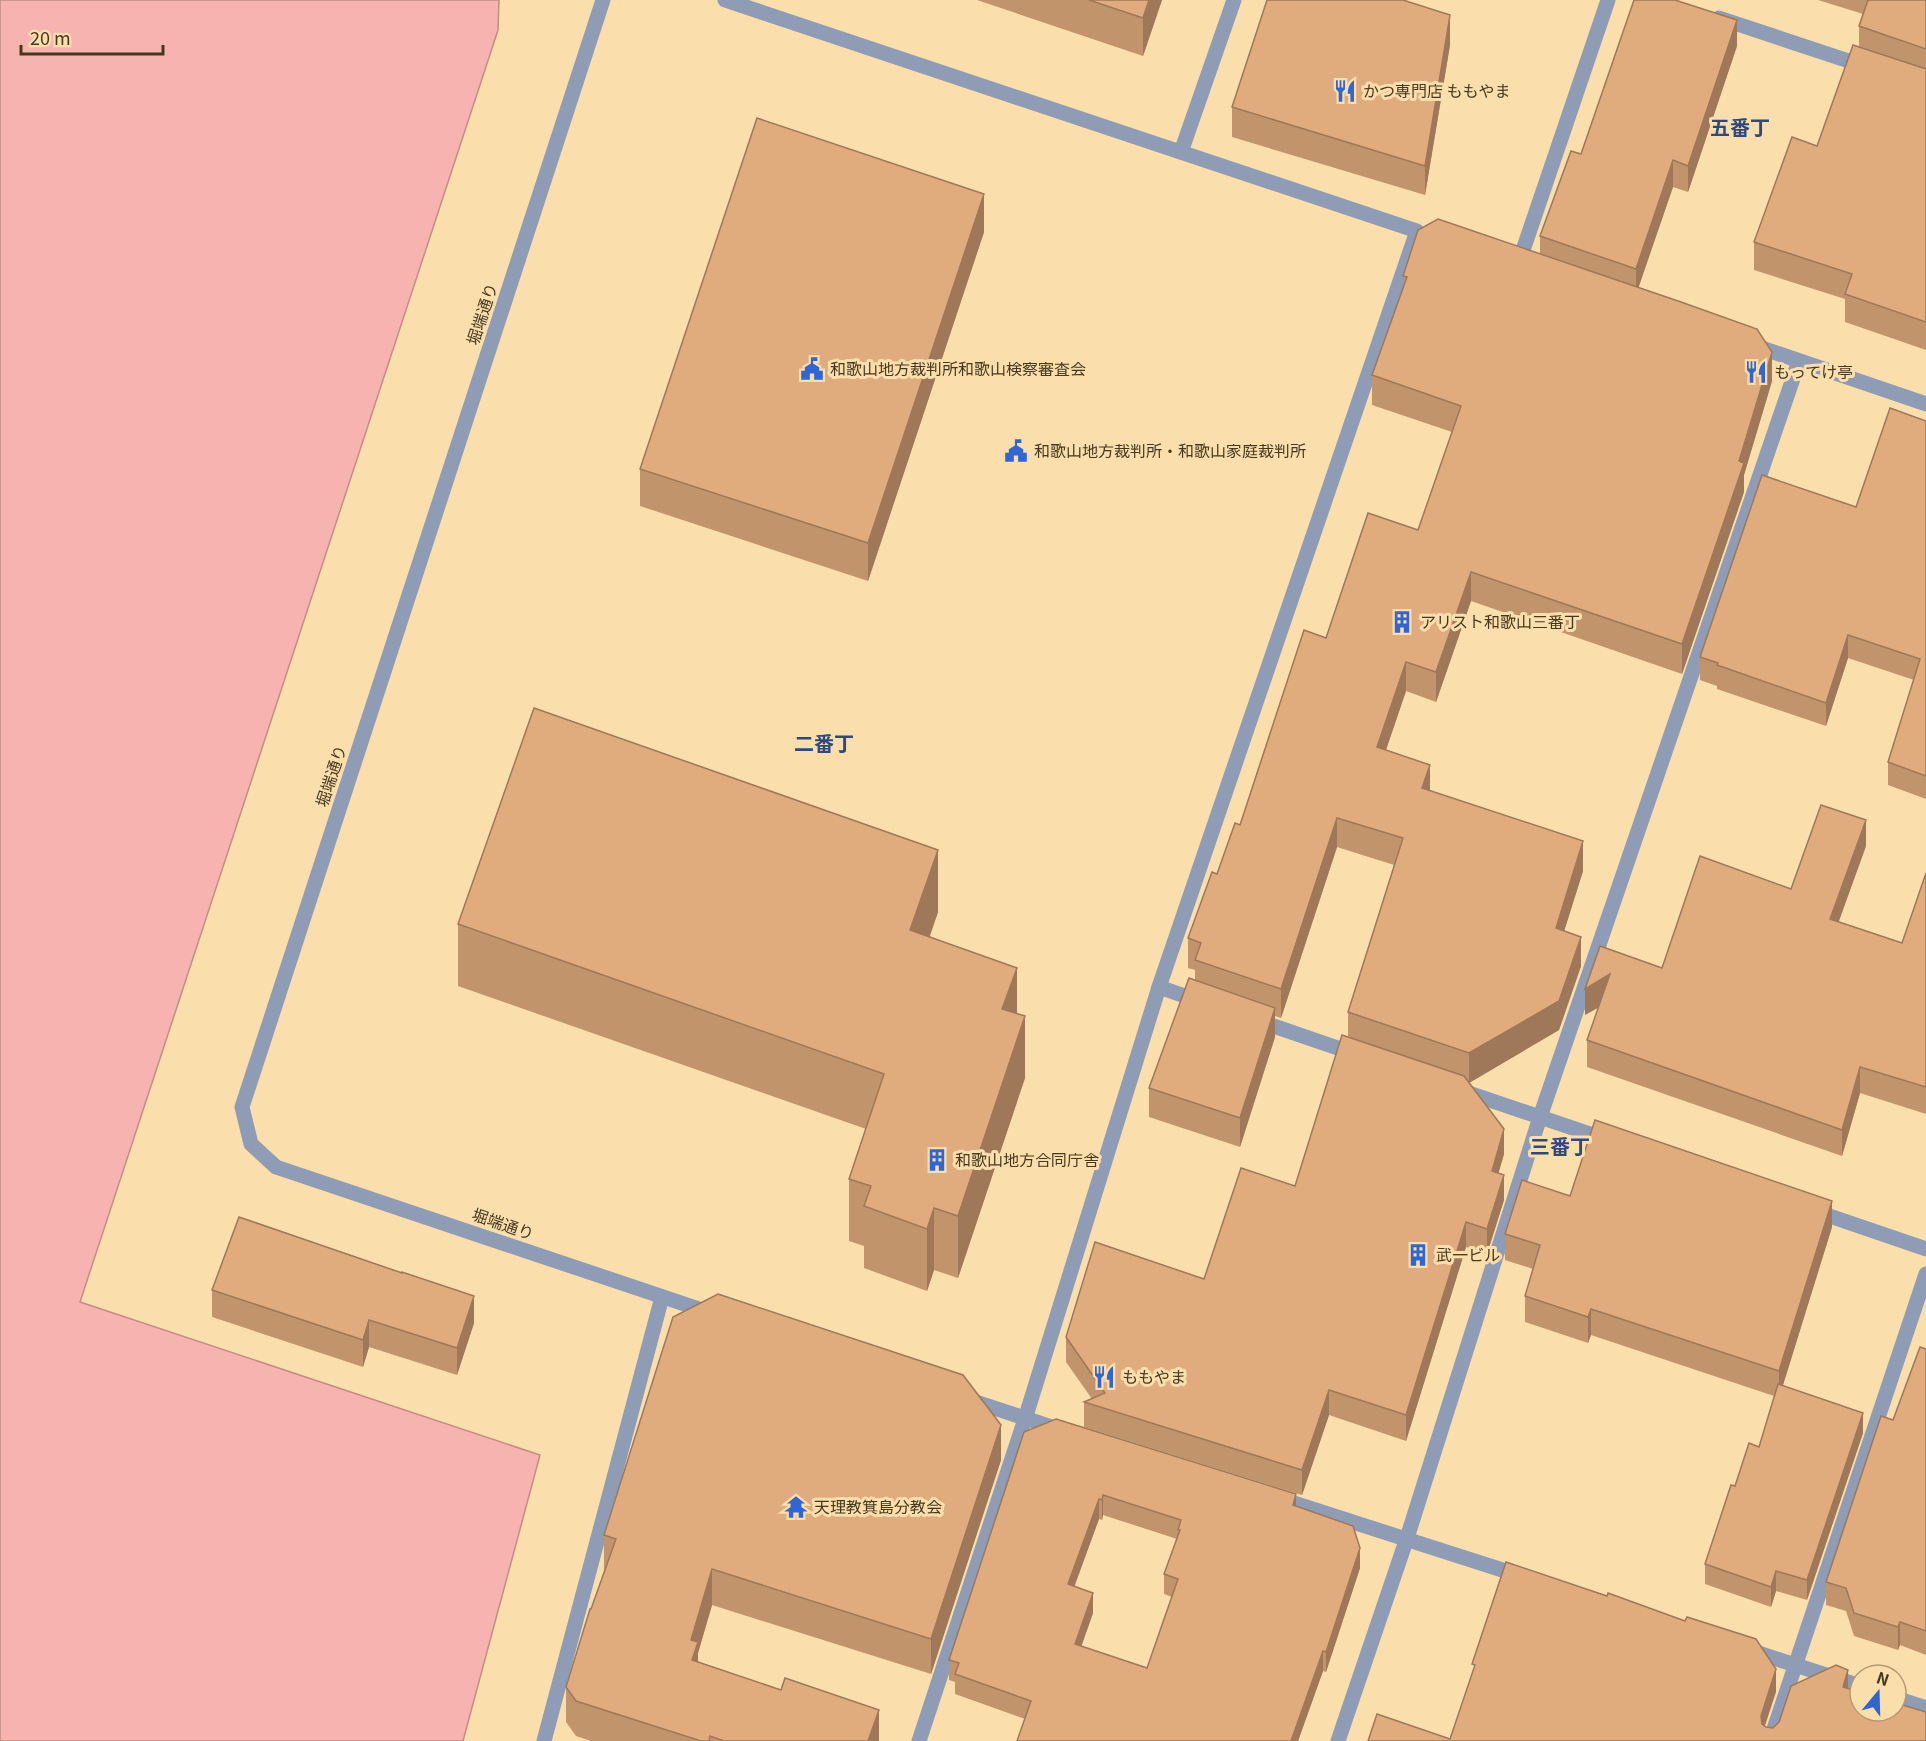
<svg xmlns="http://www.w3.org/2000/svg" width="1926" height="1741" font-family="Georgia,'Noto Sans JP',serif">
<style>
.water{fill:#f6b3af;stroke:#c18e84;stroke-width:1.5}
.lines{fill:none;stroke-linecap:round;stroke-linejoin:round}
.minor{stroke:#8e9cb5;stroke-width:15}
.wall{fill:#c2946c;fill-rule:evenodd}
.shaded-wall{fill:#9e7858}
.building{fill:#e1ac7d;stroke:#9e7858;stroke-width:1.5;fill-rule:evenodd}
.labels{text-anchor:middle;stroke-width:6;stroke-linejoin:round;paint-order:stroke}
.poi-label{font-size:16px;fill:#46381e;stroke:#fadfad;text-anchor:start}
.street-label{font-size:16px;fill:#46381e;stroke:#fadfad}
.quarter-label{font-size:20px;font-weight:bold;fill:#2c4981;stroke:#fadfad}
</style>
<rect width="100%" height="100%" fill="#fadfad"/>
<polygon class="water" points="0,0 499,0 498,30 80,1302 540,1455 463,1741 0,1741"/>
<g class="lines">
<g class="minor">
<polyline points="603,0 242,1107 251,1144 276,1167 711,1313"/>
<polyline points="725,0 1417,231 1159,987 1025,1419 919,1741"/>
<polyline points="1719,18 1867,67"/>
<polyline points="1181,152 1234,0"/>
<polyline points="1518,265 1608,0"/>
<polyline points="1753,345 1926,404"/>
<polyline points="1159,987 1202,1002"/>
<polyline points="1256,1020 1358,1055"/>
<polyline points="1460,1090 1608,1140"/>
<polyline points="1812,1210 1926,1249"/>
<polyline points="967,1399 1061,1430"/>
<polyline points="1278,1498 1521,1576"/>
<polyline points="1749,1650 1860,1686"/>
<polyline points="1896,1698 1926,1708"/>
<polyline points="544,1741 662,1297"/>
<polyline points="1338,1741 1407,1538 1540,1117 1799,361"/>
<polyline points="1770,1741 1926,1274"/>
</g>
</g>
<g class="wall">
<polygon points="977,0 1162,0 1143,56"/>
<polygon points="1818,0 1926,0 1926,350 1845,322 1845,299 1754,270 1754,242 1817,146 1859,47 1859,26 1863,14"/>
<polygon points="1450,45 1425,195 1232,137 1232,107"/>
<polygon points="1737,46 1688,192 1673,187 1638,287 1772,381 1744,475 1744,492 1682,674 1471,601 1436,702 1406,691 1386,750 1430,791 1583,871 1564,931 1581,966 1559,1030 1469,1083 1504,1154 1498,1173 1504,1200 1487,1254 1466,1247 1406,1441 1329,1415 1302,1495 1084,1427 1084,1402 1092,1399 1066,1362 1066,1337 1204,1279 1295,1186 1348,1037 1348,1012 1394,865 1337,847 1281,1018 1275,1016 1275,1037 1240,1147 1149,1117 1149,1088 1195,980 1195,970 1188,968 1188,938 1326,638 1418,530 1452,432 1372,405 1372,375 1403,289 1403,276 1540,254 1540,236 1581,154"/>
<polygon points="984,232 868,581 640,506 640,469"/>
<polygon points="1926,421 1926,799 1888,785 1888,762 1914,680 1848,658 1826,726 1717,689 1717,686 1700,680 1700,657 1856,507"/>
<polygon points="1866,846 1838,922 1902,943 1926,873 1926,1114 1860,1093 1842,1156 1587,1067 1587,1040 1599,1007 1585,1015 1791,889"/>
<polygon points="938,912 930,936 1017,1014 1025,1078 958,1278 934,1270 927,1291 864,1268 864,1246 849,1241 849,1179 866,1129 458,986 458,924"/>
<polygon points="1570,1196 1832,1227 1783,1385 1863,1433 1807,1600 1776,1591 1771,1607 1705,1584 1705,1564 1735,1486 1759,1447 1774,1396 1591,1335 1588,1343 1525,1322 1525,1296 1533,1269 1505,1260 1505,1234"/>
<polygon points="402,1273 474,1323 457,1375 369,1347 363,1367 212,1317 212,1290"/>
<polygon points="1926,1349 1926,1655 1900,1645 1898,1650 1854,1636 1846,1611 1826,1605 1826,1582 1893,1420"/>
<path d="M1024 1432 1296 1506 1360 1568 1326 1672 1323 1671 1298 1741H1017L1025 1719 955 1694V1682L949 1680V1660ZM1103 1515 1177 1539 1164 1574V1594L1172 1597 1147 1668 1081 1647 1093 1613 1074 1586 1099 1519 1102 1520Z"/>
<polygon points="1001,1460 931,1674 712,1605 698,1653 698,1662 879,1741 591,1741 576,1736 566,1722 566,1687 605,1570 604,1570 604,1535"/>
</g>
<g class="shaded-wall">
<polygon points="1149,0 1162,0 1143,56 1143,18"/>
<polygon points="1450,15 1450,45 1425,195 1425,166"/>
<polygon points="1737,20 1737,46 1688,192 1688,166"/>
<polygon points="1673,160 1673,187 1636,295 1636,269"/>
<polygon points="984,194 984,232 868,581 868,543"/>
<polygon points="1772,352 1772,381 1744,475 1744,492 1682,674 1682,644"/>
<polygon points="1471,572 1471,601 1436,702 1436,672"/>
<polygon points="1848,635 1848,658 1826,726 1826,703"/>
<polygon points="1406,662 1406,691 1377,776 1377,747"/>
<polygon points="1430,765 1430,794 1422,788"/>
<polygon points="1337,818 1337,847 1281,1018 1281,989"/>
<polygon points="1866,820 1866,846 1830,946 1830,919"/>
<polygon points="1583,841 1583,871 1556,957 1556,928"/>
<polygon points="938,850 938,912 910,992 910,930"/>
<polygon points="1581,937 1581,966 1559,1030 1469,1083 1469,1053"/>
<polygon points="1017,968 1017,1030 1002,1009"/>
<polygon points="1610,974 1610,1001 1585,1015 1585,989"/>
<polygon points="1275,1008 1275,1037 1240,1147 1240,1118"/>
<polygon points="1025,1016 1025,1078 958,1278 958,1216"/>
<polygon points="1860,1067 1860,1093 1842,1156 1842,1130"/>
<polygon points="1504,1129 1504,1154 1492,1196 1492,1171"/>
<polygon points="1504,1175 1504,1200 1487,1254 1487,1229"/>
<polygon points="1832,1201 1832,1227 1779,1398 1779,1371"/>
<polygon points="934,1208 934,1270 927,1291 927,1229"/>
<polygon points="1466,1222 1466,1247 1406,1441 1406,1415"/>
<polygon points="474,1296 474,1323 457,1375 457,1348"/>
<polygon points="1591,1309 1591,1335 1588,1343 1588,1317"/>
<polygon points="369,1320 369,1347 363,1367 363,1340"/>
<polygon points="1329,1390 1329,1415 1302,1495 1302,1470"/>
<polygon points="1863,1413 1863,1433 1807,1600 1807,1580"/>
<polygon points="1001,1425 1001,1460 931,1674 931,1639"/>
<polygon points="1296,1494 1296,1514 1293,1505"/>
<polygon points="1103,1495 1103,1515 1102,1520 1102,1500"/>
<polygon points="1099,1499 1099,1519 1068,1604 1068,1584"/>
<polygon points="1360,1548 1360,1568 1326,1672 1326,1652"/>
<polygon points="712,1569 712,1605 698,1653 698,1678 692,1695 691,1640"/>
<polygon points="1776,1571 1776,1591 1771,1607 1771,1587"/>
<polygon points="1093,1593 1093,1613 1075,1664 1075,1644"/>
<polygon points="1900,1622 1900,1645 1898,1650 1898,1627"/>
<polygon points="1323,1651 1323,1671 1298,1741 1291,1741"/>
<polygon points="1776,1669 1776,1692 1761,1738 1761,1716"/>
<polygon points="1848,1670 1848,1692 1843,1687"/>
<polygon points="879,1710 879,1741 868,1741"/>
</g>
<g class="building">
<polygon points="1089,0 1149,0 1143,18"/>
<polygon points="1267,0 1403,0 1450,15 1425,166 1232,107"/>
<polygon points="1634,0 1675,0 1737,20 1688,166 1673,160 1636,269 1540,236 1571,151 1581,154"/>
<polygon points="1868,0 1926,0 1926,49 1859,26"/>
<polygon points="1853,45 1923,68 1926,68 1926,322 1845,294 1852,274 1754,242 1792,137 1817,146"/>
<polygon points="757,118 984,194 868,543 640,469"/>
<polygon points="1438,219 1681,302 1757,329 1772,352 1739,461 1744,463 1682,644 1471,572 1436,672 1406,662 1377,747 1430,765 1422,788 1583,841 1556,928 1581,937 1559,1001 1469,1053 1348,1012 1403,838 1337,818 1281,989 1195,960 1201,943 1188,938 1212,872 1217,874 1235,823 1240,825 1304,630 1326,638 1368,513 1418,530 1461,406 1372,375 1407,277 1403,276 1418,230"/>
<polygon points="1890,408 1926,421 1926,776 1888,762 1920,659 1848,635 1826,703 1717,665 1718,663 1700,657 1762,475 1856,507"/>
<polygon points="534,708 938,850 910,930 1017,968 1002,1009 1025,1016 958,1216 934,1208 927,1229 864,1206 871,1186 849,1179 884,1074 458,924"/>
<polygon points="1821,805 1866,820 1830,919 1902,943 1926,873 1926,1087 1860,1067 1842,1130 1587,1040 1610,974 1585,989 1600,946 1662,968 1700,856 1791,889"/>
<polygon points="1189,978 1275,1008 1240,1118 1149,1088"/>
<polygon points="1342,1035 1464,1076 1504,1129 1492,1171 1504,1175 1487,1229 1466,1222 1406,1415 1329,1390 1302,1470 1084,1402 1105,1393 1066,1337 1095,1242 1204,1279 1241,1168 1295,1186"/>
<polygon points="1595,1120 1832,1201 1779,1371 1591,1309 1588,1317 1525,1296 1540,1245 1505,1234 1522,1180 1570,1196"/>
<polygon points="239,1217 402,1273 402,1272 474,1296 457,1348 369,1320 363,1340 212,1290"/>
<polygon points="718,1294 963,1375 1001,1425 931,1639 712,1569 691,1640 698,1642 692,1660 781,1690 785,1678 879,1710 868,1741 724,1741 710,1736 709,1741 701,1741 576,1701 566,1687 590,1609 591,1609 616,1539 604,1535 673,1317"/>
<polygon points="1920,1347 1926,1349 1926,1631 1900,1622 1898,1627 1854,1613 1846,1588 1826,1582 1881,1416 1893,1420"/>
<polygon points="1778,1384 1863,1413 1807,1580 1776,1571 1771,1587 1705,1564 1731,1485 1735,1486 1749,1443 1759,1447"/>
<path d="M1056 1419 1296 1494 1293 1505 1353 1526 1360 1548 1326 1652 1323 1651 1291 1741H1017L1031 1701 955 1674 959 1663 949 1660 1024 1432ZM1103 1495 1181 1520 1178 1530H1180L1164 1574 1178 1579 1147 1668 1075 1644 1093 1593 1068 1584 1099 1499 1102 1500Z"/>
<polygon points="1506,1562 1607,1596 1608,1593 1685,1621 1687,1617 1756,1639 1776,1669 1761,1716 1762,1724 1766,1727 1773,1728 1779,1722 1791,1686 1836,1665 1848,1670 1843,1687 1860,1692 1860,1711 1896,1711 1896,1703 1926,1712 1926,1741 1368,1741 1377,1714 1450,1739 1475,1665 1472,1664"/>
</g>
<defs>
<g id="restaurant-bare" transform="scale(1.8)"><path d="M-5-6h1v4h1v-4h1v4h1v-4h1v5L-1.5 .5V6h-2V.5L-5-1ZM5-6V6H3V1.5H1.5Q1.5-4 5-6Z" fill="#2f66d4" stroke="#fadfad" stroke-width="2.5" paint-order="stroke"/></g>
<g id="civic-bare" transform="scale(1.8)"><path d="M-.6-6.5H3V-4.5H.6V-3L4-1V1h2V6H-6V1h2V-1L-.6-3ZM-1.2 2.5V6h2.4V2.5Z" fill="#2f66d4" stroke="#fadfad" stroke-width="2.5" paint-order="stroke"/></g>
<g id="building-bare" transform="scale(1.8)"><path d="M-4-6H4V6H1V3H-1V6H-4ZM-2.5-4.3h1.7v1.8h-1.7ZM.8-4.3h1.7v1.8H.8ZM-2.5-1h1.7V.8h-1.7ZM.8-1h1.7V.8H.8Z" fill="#2f66d4" stroke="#fadfad" stroke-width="2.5" paint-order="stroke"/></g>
<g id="temple-bare" transform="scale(1.8)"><path d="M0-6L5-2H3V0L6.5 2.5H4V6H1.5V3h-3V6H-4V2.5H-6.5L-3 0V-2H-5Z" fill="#2f66d4" stroke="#fadfad" stroke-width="2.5" paint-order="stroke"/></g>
</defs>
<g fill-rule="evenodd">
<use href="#restaurant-bare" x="1345" y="91"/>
<use href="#civic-bare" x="812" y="369"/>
<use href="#restaurant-bare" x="1756" y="372"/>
<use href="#civic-bare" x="1016" y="451"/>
<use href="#building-bare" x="1402" y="622"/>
<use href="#building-bare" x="937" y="1160"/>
<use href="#building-bare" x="1418" y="1255"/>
<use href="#restaurant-bare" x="1104" y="1377"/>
<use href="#temple-bare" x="796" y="1507"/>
</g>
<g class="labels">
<g class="poi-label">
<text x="1363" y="97">かつ専門店 ももやま</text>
<text x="830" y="375">和歌山地方裁判所和歌山検察審査会</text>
<text x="1774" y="378">もってけ亭</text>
<text x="1034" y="457">和歌山地方裁判所・和歌山家庭裁判所</text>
<text x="1420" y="628">アリスト和歌山三番丁</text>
<text x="955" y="1166">和歌山地方合同庁舎</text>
<text x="1436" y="1261">武一ビル</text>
<text x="1122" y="1383">ももやま</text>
<text x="814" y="1513">天理教箕島分教会</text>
</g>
<g class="street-label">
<text transform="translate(482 314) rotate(-72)" y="6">堀端通り</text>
<text transform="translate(331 776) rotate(-72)" y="6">堀端通り</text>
<text transform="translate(503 1224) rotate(19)" y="6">堀端通り</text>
</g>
<g class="quarter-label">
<text x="1740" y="135">五番丁</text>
<text x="824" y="751">二番丁</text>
<text x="1560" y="1154">三番丁</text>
</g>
</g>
<g transform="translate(1878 1693) rotate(19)"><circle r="28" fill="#fadfad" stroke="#b29c74" stroke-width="1.5"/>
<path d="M0-4.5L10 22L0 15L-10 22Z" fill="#2f66d4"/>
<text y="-9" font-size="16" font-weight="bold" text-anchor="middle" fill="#46381e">N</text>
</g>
<path d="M21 45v9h142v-9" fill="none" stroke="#46381e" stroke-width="3"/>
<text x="30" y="45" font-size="18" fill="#46381e" stroke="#fadfad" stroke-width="4.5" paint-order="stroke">20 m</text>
</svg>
